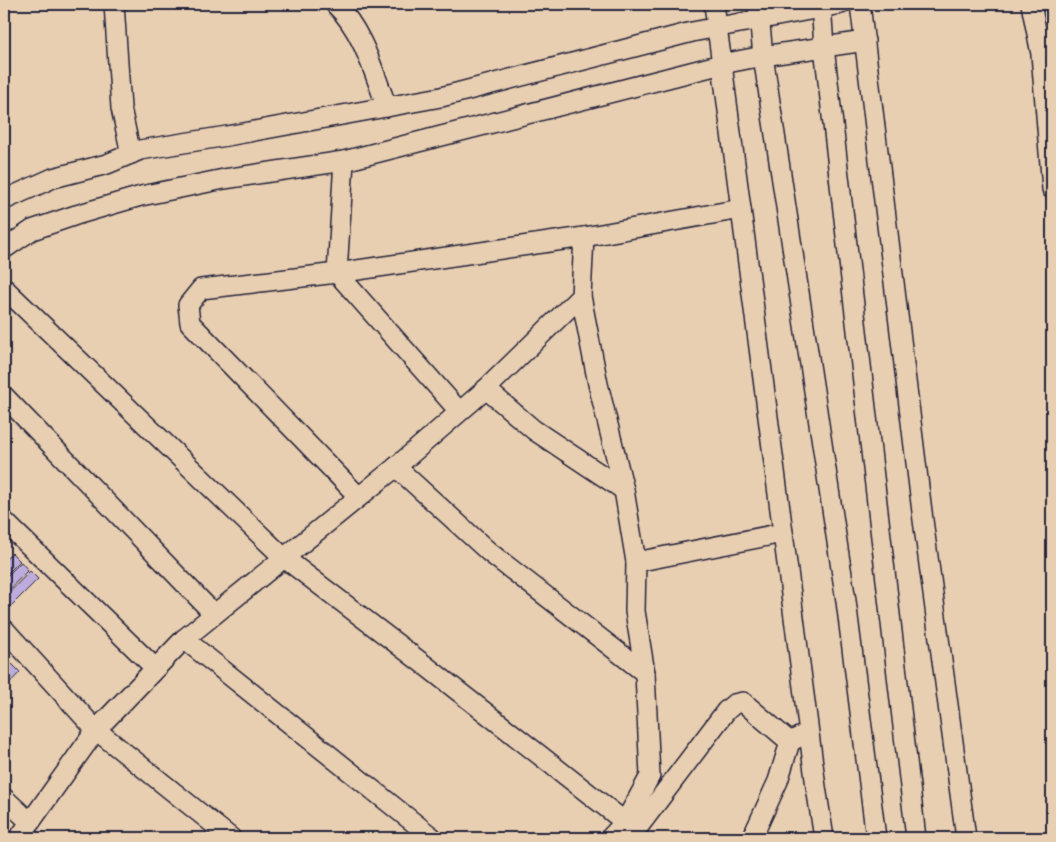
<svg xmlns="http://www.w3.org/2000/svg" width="1056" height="842" font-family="'Architects Daughter',sans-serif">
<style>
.building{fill:#bdacdc;stroke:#22223b}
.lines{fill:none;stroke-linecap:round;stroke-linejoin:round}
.minor-casing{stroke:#22223b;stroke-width:22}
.minor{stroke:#e9cfb1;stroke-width:19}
</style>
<rect width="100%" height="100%" fill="#e9cfb1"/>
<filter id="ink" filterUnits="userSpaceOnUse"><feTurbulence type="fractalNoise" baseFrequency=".02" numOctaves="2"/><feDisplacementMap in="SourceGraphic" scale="10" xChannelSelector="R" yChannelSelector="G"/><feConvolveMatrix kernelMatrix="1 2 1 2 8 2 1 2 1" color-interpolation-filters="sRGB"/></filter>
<g filter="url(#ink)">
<g class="building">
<polygon points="1039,4 1052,4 1052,26 1051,28 1038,17 1045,9"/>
<polygon points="12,553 20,561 4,577 4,561"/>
<polygon points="21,562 28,570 4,595 4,579"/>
<polygon points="30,571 38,579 4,613 4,598"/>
<polygon points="12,664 20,672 4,689 4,672"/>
</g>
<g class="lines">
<g class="minor-casing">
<g id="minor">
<polyline points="114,4 121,108 131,154"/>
<path d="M335 4C363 31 373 71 387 107"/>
<polyline points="714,4 741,209"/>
<polyline points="758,4 763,56 846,601 876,838"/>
<polyline points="821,4 824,47 916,838"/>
<polyline points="860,4 923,520 966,838"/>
<polyline points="1031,4 1041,54 1052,189"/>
<polyline points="344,161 337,273 459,411"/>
<polyline points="4,200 53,178 107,164 140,150 227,136 441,97 692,32 841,4"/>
<polyline points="4,249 32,230 76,215 141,196 224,179 344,161 722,64 763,56 865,41"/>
<polyline points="4,288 283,557 426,666 625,822 610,838"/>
<polyline points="581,296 584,237 741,209 816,787 824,838"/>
<polyline points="486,389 534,430 624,490"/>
<polyline points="4,396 214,614"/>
<polyline points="396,467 489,552 645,673"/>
<polyline points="359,497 190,323 188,305 201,289 337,273 584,237"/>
<polyline points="4,521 155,668"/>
<polyline points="636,562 783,533"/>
<polyline points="4,629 96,730 231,838"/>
<polyline points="184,639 433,838"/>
<polyline points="4,798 30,822"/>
<polyline points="19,838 96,730 184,639 396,467 486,389 581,296 598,384 624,490 636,562 635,611 645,673 650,776 625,822"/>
<polyline points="630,838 726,711 734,704 743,702 790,742"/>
<polyline points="752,838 778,781 790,742 801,736"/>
</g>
</g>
<use href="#minor" class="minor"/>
</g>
</g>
<rect width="1056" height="842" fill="none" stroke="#e9cfb1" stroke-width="20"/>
<rect x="10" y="10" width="1036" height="822" fill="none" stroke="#22223b" stroke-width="2" filter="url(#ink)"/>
</svg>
